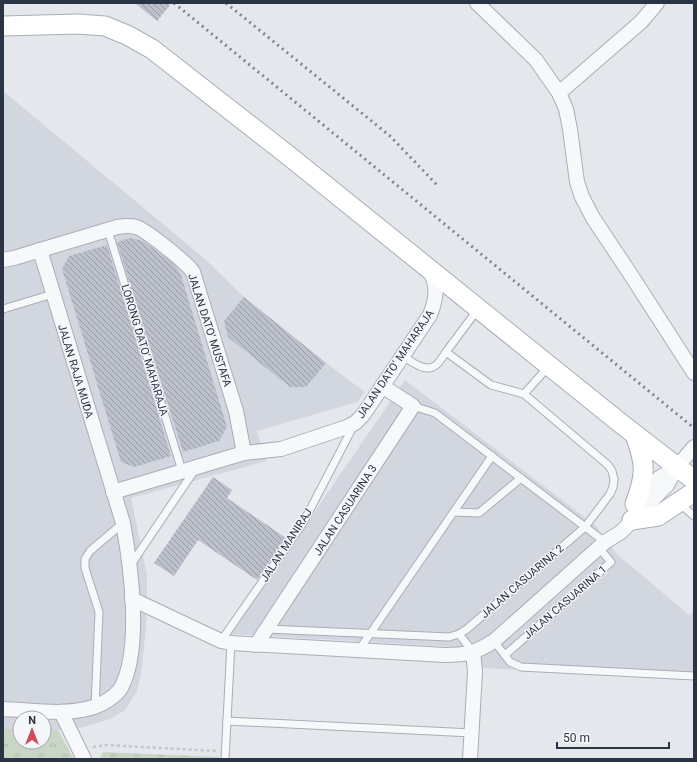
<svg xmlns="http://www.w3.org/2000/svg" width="697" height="762" font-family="Roboto,sans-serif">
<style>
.built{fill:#d2d6de}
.grass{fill:url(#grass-tufts)}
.building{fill:url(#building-back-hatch)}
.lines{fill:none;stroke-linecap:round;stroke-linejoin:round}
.service-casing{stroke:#a9aeb7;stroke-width:9}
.minor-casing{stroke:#a9aeb7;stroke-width:16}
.secondary-casing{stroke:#a9aeb7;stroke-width:21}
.path{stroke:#c2c5cb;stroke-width:2.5;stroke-dasharray:3 3;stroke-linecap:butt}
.service{stroke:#f7f8fa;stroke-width:7}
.minor{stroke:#f7f8fa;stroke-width:14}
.secondary{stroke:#fff;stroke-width:19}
.rail{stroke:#7d8696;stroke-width:3;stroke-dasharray:2 4;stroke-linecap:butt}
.labels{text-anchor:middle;stroke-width:3;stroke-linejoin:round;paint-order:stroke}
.street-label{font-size:11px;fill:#2b3445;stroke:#f4f6f9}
</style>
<defs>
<pattern id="grass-tufts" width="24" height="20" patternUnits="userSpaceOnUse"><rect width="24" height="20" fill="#c9d6c5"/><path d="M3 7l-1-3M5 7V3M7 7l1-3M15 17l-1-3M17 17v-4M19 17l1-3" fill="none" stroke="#adb8ab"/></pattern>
<pattern id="building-back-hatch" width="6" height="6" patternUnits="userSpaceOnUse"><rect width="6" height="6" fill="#bbc0ca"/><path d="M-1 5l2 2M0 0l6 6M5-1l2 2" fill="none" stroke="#989da6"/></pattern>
</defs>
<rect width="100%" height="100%" fill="#e4e7ec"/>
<g class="built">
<polygon points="3,91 205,259 244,297 326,363 365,392 357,402 257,431 266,461 131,498 147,575 146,629 141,673 137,691 125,710 110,719 84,727 58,730 44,730 44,718 20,718 20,729 3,728"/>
<polygon points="405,380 596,526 618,555 689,615 694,610 694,680 484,668 458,647 231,634"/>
</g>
<g class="grass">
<polygon points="3,728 20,729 20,742 44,742 44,730 58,730 74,759 3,759"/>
<polygon points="103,752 219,757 219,759 100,759"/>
</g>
<g class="building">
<polygon points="135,3 167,3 170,5 157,21"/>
<polygon points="130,238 143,241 174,264 181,275 227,427 219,441 183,452 117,242"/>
<polygon points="107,245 171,456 134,467 121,462 62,269 69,256"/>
<polygon points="244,297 326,363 306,387 290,387 228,337 224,321"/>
<polygon points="213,477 232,490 227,498 286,538 257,580 198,540 174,576 154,563"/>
</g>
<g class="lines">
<g class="service-casing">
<g id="service">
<polyline points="108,230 182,471"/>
<polyline points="3,309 53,294"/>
<polyline points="446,352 478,309"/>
<polyline points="524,394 549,366"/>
<polyline points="413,406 435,413 605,542"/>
<polyline points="679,503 694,516"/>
<polyline points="454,512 479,513 521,478"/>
<polyline points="130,566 196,468"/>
<path d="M267 629 449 637 459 634 467 629 585 527 610 494 613 487 614 479 612 471 608 465 524 394 491 385 446 352C443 356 440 362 436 365 426 374 411 361 403 356"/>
<polyline points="459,634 473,652"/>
<polyline points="221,641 303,523 354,425"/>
<polyline points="494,641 510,662 521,667 694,676"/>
<polyline points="359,650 492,456"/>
<polyline points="505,655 611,562 599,548"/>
<polyline points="95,707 99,612 85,568 85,559 90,551 123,523"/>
<polyline points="227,721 472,733"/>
<polyline points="225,759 231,643"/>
</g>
</g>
<g class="minor-casing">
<g id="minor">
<polyline points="477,3 536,60 559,93 566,109 570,129 577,182 582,197 593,218 629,272 694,373"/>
<polyline points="559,93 641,22 657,3"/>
<path d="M3 260 14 258 117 227C123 226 130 225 136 227 146 230 187 263 193 272L236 411 244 453"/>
<path d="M113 492 244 453 281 449 347 427 355 423 363 415 430 315C437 297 438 286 429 269"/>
<polyline points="637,502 659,478 675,468"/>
<path d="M132 599 221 641 231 643 445 655C466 655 475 653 494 641L605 542 621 532 667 485 677 467 694 447"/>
<polyline points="256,645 413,406 382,386"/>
<path d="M3 709C32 710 65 716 94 707 103 704 116 696 121 688 142 649 131 566 123 523L40 250"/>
<polyline points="61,712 84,759"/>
<polyline points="470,759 475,672 473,652"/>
</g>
</g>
<g class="secondary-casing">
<g id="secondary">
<polyline points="3,26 78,24 105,26 127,35 152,49 289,156 619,422 694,480"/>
<path d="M635 504C646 475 646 464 635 435"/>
<polyline points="632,520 658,516 694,492"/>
</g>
</g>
<polyline class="path" points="93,747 106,745 216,751"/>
<use href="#service" class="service"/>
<use href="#minor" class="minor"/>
<use href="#secondary" class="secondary"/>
<g class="rail">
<polyline points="174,3 694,428"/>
<polyline points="226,3 390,136 439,187"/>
</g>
</g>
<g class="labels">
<g class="street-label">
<text transform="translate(210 330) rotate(72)" y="4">JALAN DATO' MUSTAFA</text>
<text transform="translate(145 350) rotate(73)" y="4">LORONG DATO' MAHARAJA</text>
<text transform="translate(395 364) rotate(-56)" y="4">JALAN DATO' MAHARAJA</text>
<text transform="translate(76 371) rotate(73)" y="4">JALAN RAJA MUDA</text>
<text transform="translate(345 510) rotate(-57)" y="4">JALAN CASUARINA 3</text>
<text transform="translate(286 545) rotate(-57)" y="4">JALAN MANIRAJ</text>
<text transform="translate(522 581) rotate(-41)" y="4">JALAN CASUARINA 2</text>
<text transform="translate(565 602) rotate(-41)" y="4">JALAN CASUARINA 1</text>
</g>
</g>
<rect width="697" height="762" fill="none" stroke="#2b3445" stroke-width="8"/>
<g transform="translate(32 730)"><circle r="19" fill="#f4f6f9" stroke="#a4a8b1"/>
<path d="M0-3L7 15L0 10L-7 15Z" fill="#d1495b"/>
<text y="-6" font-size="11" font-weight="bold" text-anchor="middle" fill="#2b3445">N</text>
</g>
<path d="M557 742v6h112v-6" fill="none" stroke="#2b3445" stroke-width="2"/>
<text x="563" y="742" font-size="12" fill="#2b3445" stroke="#f4f6f9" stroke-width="3" paint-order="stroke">50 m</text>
</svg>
